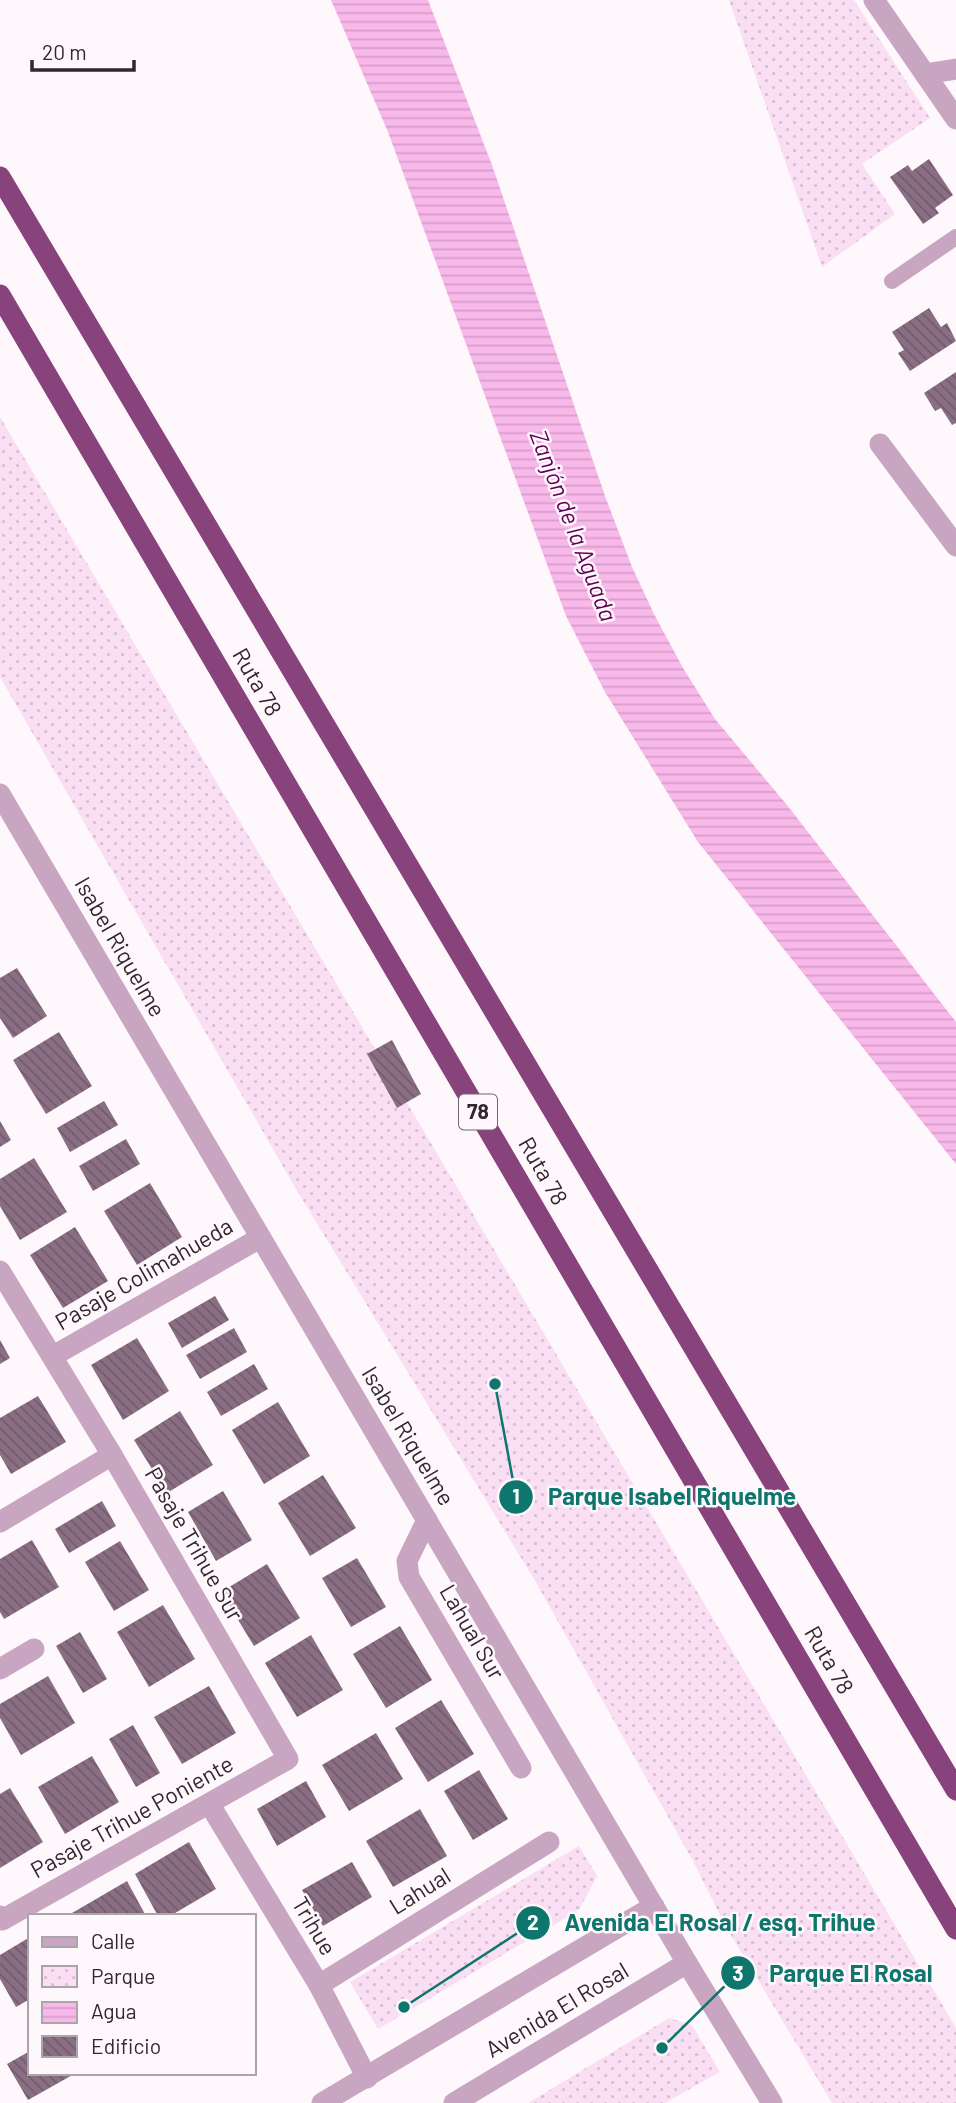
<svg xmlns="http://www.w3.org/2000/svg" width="956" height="2103" font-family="Barlow,sans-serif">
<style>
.park{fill:url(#park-dots)}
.water{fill:url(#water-rules)}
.building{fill:url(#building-back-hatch)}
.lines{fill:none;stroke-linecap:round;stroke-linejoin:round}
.service{stroke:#c8a5c0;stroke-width:16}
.minor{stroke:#c8a5c0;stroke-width:21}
.motorway{stroke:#89437c;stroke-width:21}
.labels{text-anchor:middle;stroke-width:5;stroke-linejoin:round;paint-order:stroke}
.shield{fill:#fef8fd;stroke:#6f666d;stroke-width:2}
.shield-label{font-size:21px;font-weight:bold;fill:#32272f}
.street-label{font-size:23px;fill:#32272f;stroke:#fef8fd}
.water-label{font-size:24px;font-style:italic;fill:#610056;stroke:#fef8fd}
.leader{fill:none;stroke:#0f766e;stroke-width:2.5}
.callout-dot{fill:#0f766e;stroke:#fef8fd;stroke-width:2.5}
.mark-label{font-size:21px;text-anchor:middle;font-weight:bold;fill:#fff}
.callout-label{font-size:24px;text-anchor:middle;font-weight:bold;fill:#0f766e;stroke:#fef8fd;stroke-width:5;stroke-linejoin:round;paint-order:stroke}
</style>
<defs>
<pattern id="park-dots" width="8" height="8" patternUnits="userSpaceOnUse" patternTransform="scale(1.75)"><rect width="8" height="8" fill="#fadef3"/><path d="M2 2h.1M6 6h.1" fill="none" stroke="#d7bed1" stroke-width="1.8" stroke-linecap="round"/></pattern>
<pattern id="water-rules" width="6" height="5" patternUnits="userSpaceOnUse" patternTransform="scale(1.75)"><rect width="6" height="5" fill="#f8b8ea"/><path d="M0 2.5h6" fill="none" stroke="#d59ec9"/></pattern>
<pattern id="building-back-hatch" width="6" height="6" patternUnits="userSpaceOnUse" patternTransform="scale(1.75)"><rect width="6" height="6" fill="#8a6f84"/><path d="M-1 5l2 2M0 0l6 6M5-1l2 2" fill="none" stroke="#715b6c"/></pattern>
</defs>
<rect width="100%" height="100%" fill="#fef8fd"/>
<g class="park">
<polygon points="729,0 854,0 930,118 862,164 895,214 822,267"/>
<polygon points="0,417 956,2028 956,2103 832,2103 726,1927 693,1861 534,1579 296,1189 0,677"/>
<polygon points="579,1846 597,1876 579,1910 378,2029 350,1982"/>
<polygon points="669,2018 692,2025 720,2072 665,2103 528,2103"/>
</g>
<polygon class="water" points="331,0 428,0 492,165 605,496 632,567 654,614 683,668 715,719 787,805 956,1022 956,1164 698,842 605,692 566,616 388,132"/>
<g class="building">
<polygon points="929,159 953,195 935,208 939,213 923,224 890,177 908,165 912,171"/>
<polygon points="929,308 941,327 947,323 956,341 910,371 898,353 904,350 892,332"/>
<polygon points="956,372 956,423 952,425 941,408 935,411 924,393"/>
<polygon points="17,968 47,1016 13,1038 0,1018 0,978"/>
<polygon points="59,1032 92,1086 46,1114 13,1060"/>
<polygon points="392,1040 421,1094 397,1108 367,1054"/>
<polygon points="104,1101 118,1125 70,1152 57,1128"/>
<polygon points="0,1121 11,1140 0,1147"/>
<polygon points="126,1139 140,1164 93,1191 79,1166"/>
<polygon points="34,1158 67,1212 20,1240 0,1206 0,1179"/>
<polygon points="150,1183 182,1237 137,1265 104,1211"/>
<polygon points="75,1227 108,1281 63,1308 30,1255"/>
<polygon points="215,1296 229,1320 182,1348 168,1323"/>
<polygon points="234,1328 247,1352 200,1379 186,1355"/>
<polygon points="137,1338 169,1391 123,1420 91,1365"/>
<polygon points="0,1340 10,1358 0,1364"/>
<polygon points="254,1364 268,1389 221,1416 207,1392"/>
<polygon points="38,1396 66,1442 11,1474 0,1455 0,1418"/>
<polygon points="278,1402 310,1456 264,1484 232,1430"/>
<polygon points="180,1411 213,1465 167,1493 134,1440"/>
<polygon points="323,1475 356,1528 310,1556 278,1503"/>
<polygon points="223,1491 252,1540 216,1561 188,1512"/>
<polygon points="102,1501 116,1526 69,1553 55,1529"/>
<polygon points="32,1540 59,1587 4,1619 0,1612 0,1559"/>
<polygon points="120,1541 149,1590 114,1611 85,1562"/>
<polygon points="357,1558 386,1607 351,1627 322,1578"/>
<polygon points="267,1564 300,1618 254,1646 221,1592"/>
<polygon points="163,1605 195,1659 149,1687 117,1632"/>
<polygon points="400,1626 432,1680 386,1708 353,1654"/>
<polygon points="80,1632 107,1679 83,1693 56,1646"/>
<polygon points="311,1635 343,1690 297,1717 265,1663"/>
<polygon points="48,1676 75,1723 21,1755 0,1718 0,1704"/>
<polygon points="209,1686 236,1733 182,1764 154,1717"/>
<polygon points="441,1700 474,1754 428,1782 395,1728"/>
<polygon points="133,1725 160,1773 136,1787 109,1739"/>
<polygon points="376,1733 403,1779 349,1811 322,1765"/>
<polygon points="92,1756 119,1802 65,1834 38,1787"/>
<polygon points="479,1770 508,1819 473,1840 444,1791"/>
<polygon points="306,1781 326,1817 277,1846 257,1809"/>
<polygon points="10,1788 43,1842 0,1868 0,1794"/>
<polygon points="420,1809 447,1856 393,1887 366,1841"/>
<polygon points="189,1842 216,1889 170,1916 158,1916 135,1874"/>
<polygon points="352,1862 372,1897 323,1926 302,1890"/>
<polygon points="127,1881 146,1916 74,1916 72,1913"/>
<polygon points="30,1937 30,1999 16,2007 0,1979 0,1955"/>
<polygon points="30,2051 30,2073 76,2073 28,2100 7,2064"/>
</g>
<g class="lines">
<polyline class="service" points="892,281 956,237"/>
<g class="minor">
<polyline points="874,0 956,119"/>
<polyline points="925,74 956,69"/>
<polyline points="880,444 956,546"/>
<polyline points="0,794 687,1963 772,2103"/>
<polyline points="0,1271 112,1455 288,1759 2,1920 0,1916"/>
<polyline points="53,1356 260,1238"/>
<polyline points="427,1520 407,1561 409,1577 521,1768"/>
<polyline points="0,1522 112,1455"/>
<polyline points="0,1669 34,1649"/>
<polyline points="210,1805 319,1985 367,2078"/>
<polyline points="319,1985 549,1842"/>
<polyline points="322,2103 654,1906"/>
<polyline points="454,2103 687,1963"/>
</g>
<g class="motorway">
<polyline points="0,177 956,1790"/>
<polyline points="0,295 956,1929"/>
</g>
</g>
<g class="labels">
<rect class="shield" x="459" y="1094.5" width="38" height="35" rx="5"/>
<g class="shield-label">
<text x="478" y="1119">78</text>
</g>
<g class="street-label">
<text transform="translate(257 682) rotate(60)" y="8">Ruta 78</text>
<text transform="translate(120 947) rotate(60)" y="8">Isabel Riquelme</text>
<text transform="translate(543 1171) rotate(60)" y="8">Ruta 78</text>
<text transform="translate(144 1274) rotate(-30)" y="8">Pasaje Colimahueda</text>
<text transform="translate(408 1436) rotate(59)" y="8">Isabel Riquelme</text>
<text transform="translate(194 1544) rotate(60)" y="8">Pasaje Trihue Sur</text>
<text transform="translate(472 1632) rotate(60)" y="8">Lahual Sur</text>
<text transform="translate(829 1660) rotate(60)" y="8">Ruta 78</text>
<text transform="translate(132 1817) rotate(-29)" y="8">Pasaje Trihue Poniente</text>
<text transform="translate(420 1891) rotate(-32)" y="8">Lahual</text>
<text transform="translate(314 1926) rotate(59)" y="8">Trihue</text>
<text transform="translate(557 2010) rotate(-31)" y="8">Avenida El Rosal</text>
</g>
<g class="water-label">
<text transform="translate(573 526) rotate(69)" y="8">Zanjón de la Aguada</text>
</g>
</g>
<path class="leader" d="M495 1384L516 1497M404 2007L533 1923M662 2048L738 1973"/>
<g class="callout-dot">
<circle cx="495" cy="1384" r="7"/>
<circle cx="404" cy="2007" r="7"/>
<circle cx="662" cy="2048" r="7"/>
<circle cx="516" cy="1497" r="18"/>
<circle cx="533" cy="1923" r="18"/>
<circle cx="738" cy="1973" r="18"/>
</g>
<g class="mark-label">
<text x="516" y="1504">1</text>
<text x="533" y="1930">2</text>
<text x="738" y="1981">3</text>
</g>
<g class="callout-label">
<text x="672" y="1505">Parque Isabel Riquelme</text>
<text x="720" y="1931">Avenida El Rosal / esq. Trihue</text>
<text x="851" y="1982">Parque El Rosal</text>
</g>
<rect x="28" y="1914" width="228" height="161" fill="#fef8fd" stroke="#aca4ab" stroke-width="2"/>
<rect x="42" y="1937" width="35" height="10" fill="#c8a5c0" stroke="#aca4ab" stroke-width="2"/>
<text x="91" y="1949" font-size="21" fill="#32272f">Calle</text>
<rect x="42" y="1966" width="35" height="21" fill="url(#park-dots)" stroke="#aca4ab" stroke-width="2"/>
<text x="91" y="1984" font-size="21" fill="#32272f">Parque</text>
<rect x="42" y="2002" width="35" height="21" fill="url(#water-rules)" stroke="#aca4ab" stroke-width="2"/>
<text x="91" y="2019" font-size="21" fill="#32272f">Agua</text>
<rect x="42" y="2036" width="35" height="21" fill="url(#building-back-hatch)" stroke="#aca4ab" stroke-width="2"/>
<text x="91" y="2054" font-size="21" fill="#32272f">Edificio</text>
<path d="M32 60v10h102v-10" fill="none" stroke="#32272f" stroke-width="3.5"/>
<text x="42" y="60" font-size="21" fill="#32272f" stroke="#fef8fd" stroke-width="5" paint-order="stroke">20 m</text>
</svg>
